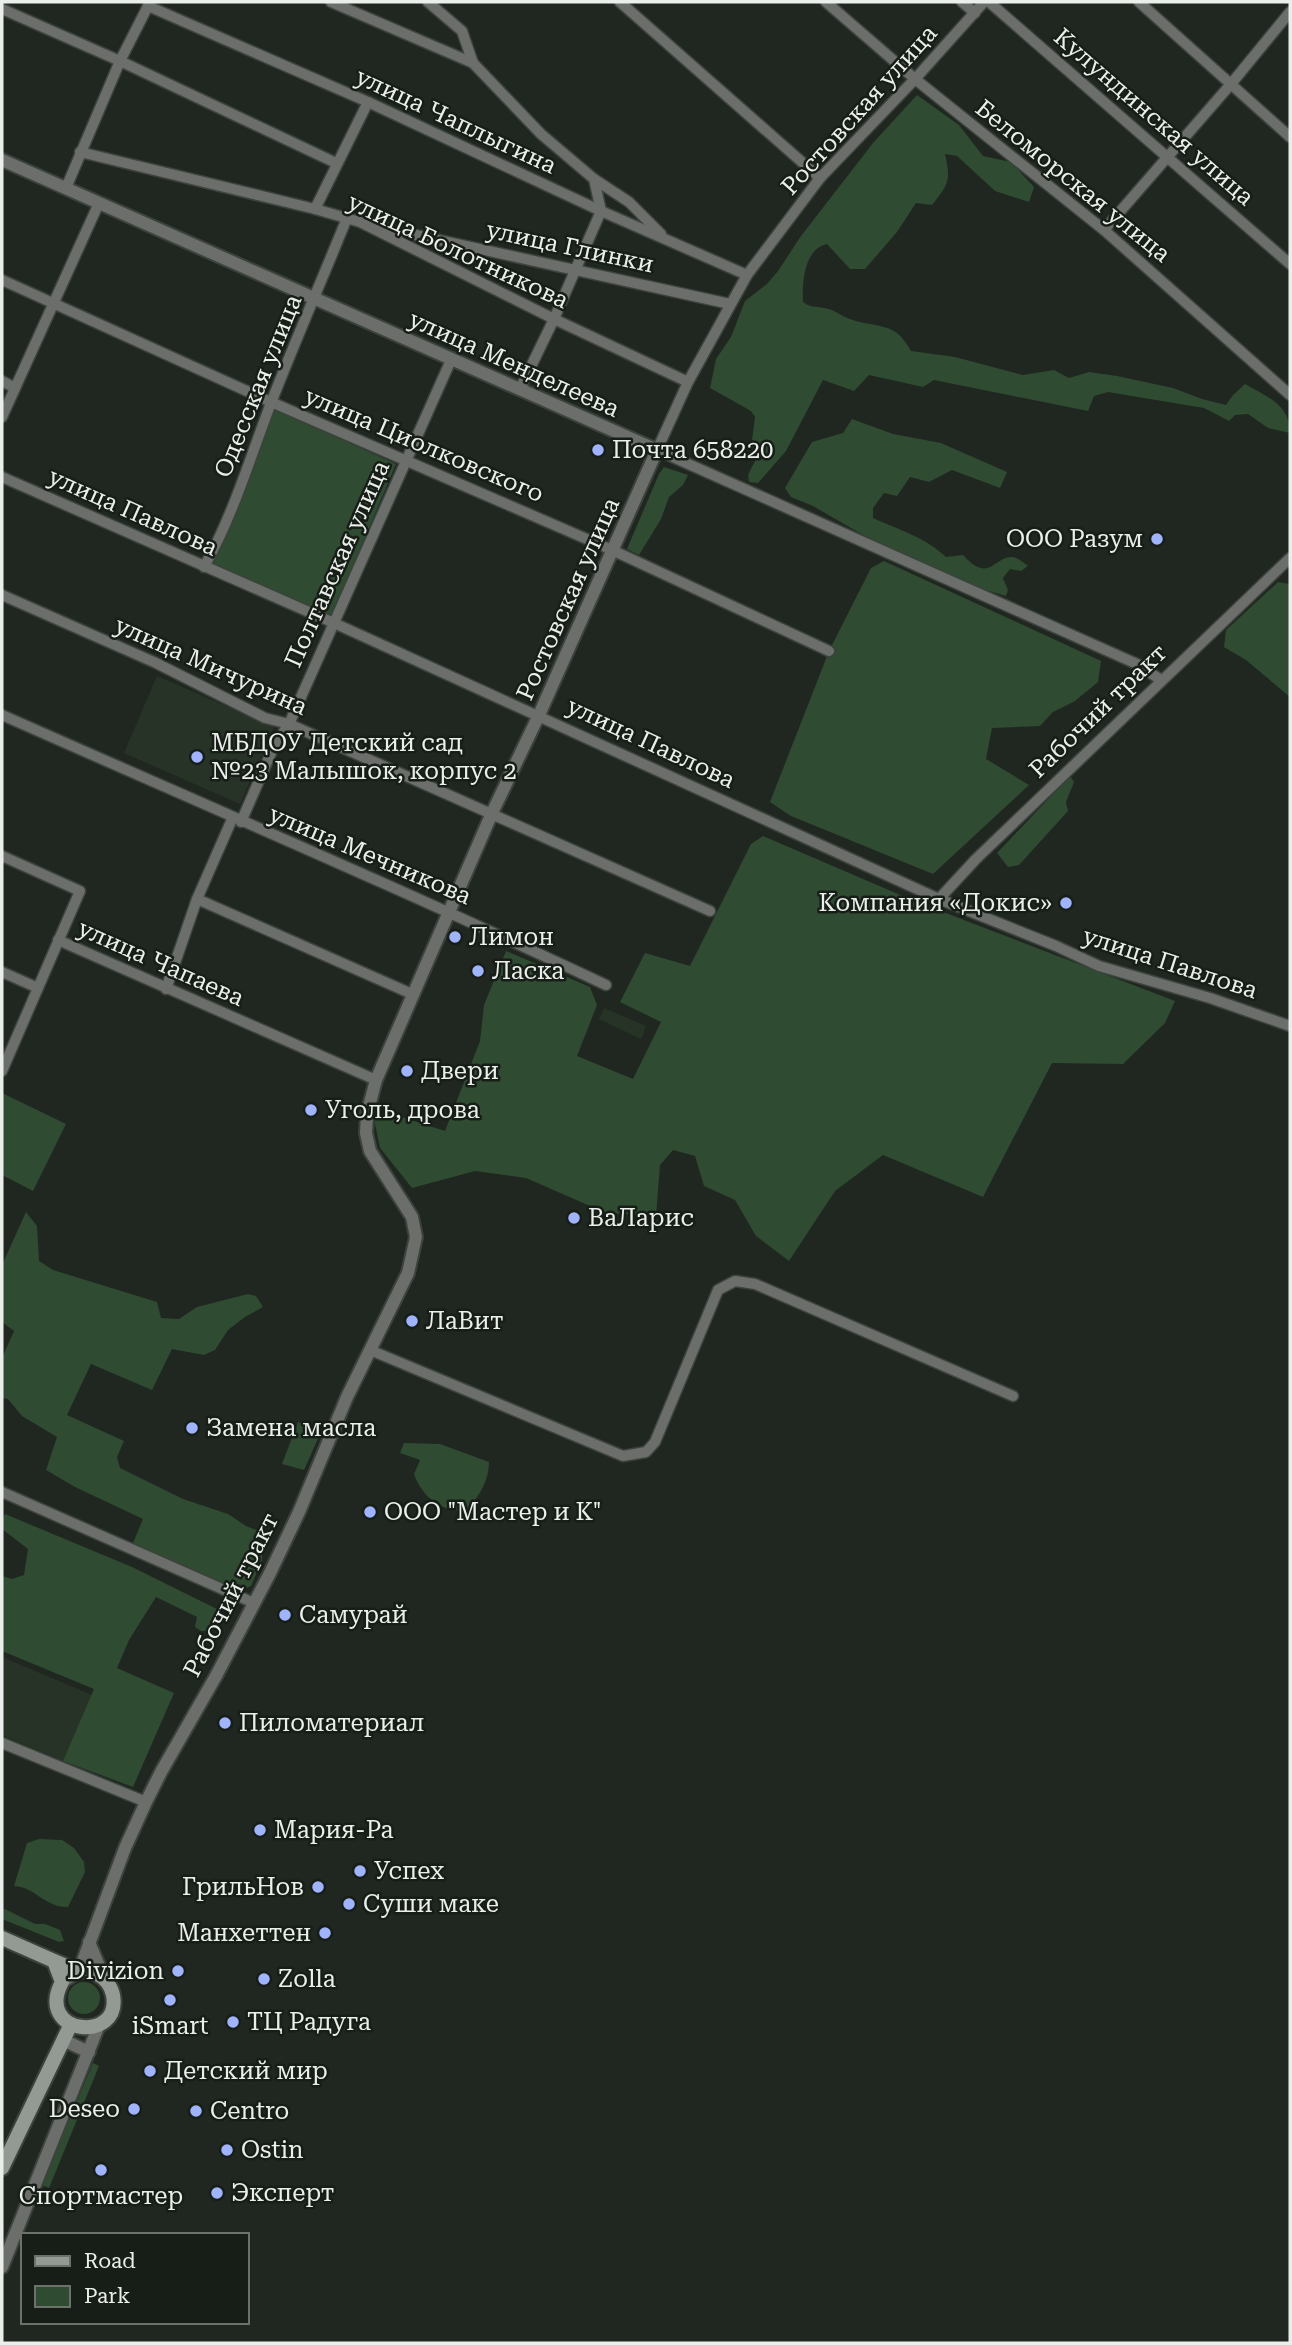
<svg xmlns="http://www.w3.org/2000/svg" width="1292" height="2345" font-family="'Roboto Serif',serif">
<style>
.built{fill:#283328}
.green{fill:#2f4b31}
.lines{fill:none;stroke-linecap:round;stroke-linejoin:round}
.minor-casing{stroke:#3c433c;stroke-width:13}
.tertiary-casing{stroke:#3c433c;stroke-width:16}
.secondary-casing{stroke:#3c433c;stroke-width:18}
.minor{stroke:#6b6e6b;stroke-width:10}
.tertiary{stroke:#6b6e6b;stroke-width:12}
.secondary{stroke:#939993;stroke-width:14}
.poi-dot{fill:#a0b3fd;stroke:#171d17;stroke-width:2.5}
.labels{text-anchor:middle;stroke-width:5;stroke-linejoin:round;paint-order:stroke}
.street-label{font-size:24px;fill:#ebefeb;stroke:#171d17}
.poi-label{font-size:24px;fill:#ebefeb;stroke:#171d17;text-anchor:start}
</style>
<rect width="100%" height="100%" fill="#202720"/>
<g class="built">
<polygon points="157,676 274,727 240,804 124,753"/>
<polygon points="604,1008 646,1026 641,1039 599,1019"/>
<polygon points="2,1657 92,1695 63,1761 2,1735"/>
</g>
<g class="green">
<path d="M917 95 959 125 983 156 1011 162 1034 187 1029 202 995 191 957 156 945 154C951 180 949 184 932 205L916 203 897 232 865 269H850L827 244C804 249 802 283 803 302 811 308 815 306 824 308 834 309 841 316 850 319 877 329 895 320 911 351L955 357 1023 375 1054 370 1069 378 1089 372 1117 376 1173 388 1202 399 1226 405 1233 395 1245 384C1267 397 1290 404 1290 433L1268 428 1248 414 1235 415 1229 421 1204 408 1108 392 1094 396 1088 411 934 380 923 387 869 375 854 391 823 380 786 451 758 483 749 482 748 475 757 457 751 448 755 417 751 411 710 388 716 359 731 337 745 301 767 284 778 271 801 236 873 143Z"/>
<polygon points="274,409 396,464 332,616 213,564"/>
<path d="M852 419 893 434 941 443 1007 472 1000 488 952 470 929 482 910 477 897 496 884 493 873 508V518C899 530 925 537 946 557L963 555C990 585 994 555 1013 557 1018 558 1023 562 1028 566L1021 571 1010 569 1003 578 1008 590 1006 596 976 587 863 535 813 506 791 497 785 488 812 442 843 433Z"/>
<polygon points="664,467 688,475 683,485 669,497 661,519 639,555 627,549 659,474"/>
<polygon points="884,561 1101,661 1098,682 1075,701 1053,712 1040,726 992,728 986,759 1029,785 933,874 791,816 770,802 829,651 871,568"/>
<polygon points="1278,582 1290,584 1290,697 1246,660 1224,647 1226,630"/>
<polygon points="1070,776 1074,782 1066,802 1068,811 1019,865 1008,867 997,853"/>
<polygon points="763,836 912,900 1175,1001 1165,1023 1123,1064 1052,1063 983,1197 883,1155 835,1191 789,1261 756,1236 735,1200 704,1186 695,1156 673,1150 660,1165 656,1216 606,1213 526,1178 475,1171 412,1188 380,1148 374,1119 386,1112 445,1131 480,1041 484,1005 506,951 590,987 597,1005 577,1056 633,1079 661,1022 620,1002 645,953 690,966 751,844"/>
<polygon points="2,1093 66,1124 33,1191 2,1175"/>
<polygon points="26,1212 37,1226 39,1261 53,1270 157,1302 161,1318 179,1319 197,1307 248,1294 256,1296 263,1307 245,1317 228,1330 215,1350 204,1355 172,1349 152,1390 91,1364 67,1415 124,1441 117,1457 120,1468 183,1499 228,1514 246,1526 263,1533 262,1560 251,1586 238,1591 139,1548 133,1543 143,1519 75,1487 46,1470 57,1437 22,1416 8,1399 2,1398 2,1358 14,1331 2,1322 2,1265"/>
<polygon points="298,1422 320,1429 320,1434 304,1470 282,1464"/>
<path d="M404 1443 440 1444 489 1462C489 1481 479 1496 467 1510 442 1513 422 1497 414 1474L420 1460 400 1453Z"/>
<polygon points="5,1514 132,1567 221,1611 208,1631 201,1631 195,1627 197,1617 156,1597 129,1640 117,1668 174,1693 133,1787 63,1761 94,1689 2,1651 2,1576 12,1579 24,1575 28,1549 2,1529 2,1519"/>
<path d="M39 1839 62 1840 74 1848 84 1862 85 1872 68 1907C43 1907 36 1887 14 1886L27 1843Z"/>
<polygon points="5,1909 35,1924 45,1924 60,1930 64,1941 59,1942 2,1919 2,1910"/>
<circle cx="84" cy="1998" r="16"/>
<polygon points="93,2063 99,2066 49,2188 42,2185"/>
</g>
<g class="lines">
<g class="minor-casing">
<g id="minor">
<polyline points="331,2 473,63"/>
<polyline points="428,2 462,31 473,63 541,134 594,179 601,211 554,319 520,389"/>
<polyline points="620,2 820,178"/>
<polyline points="826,2 915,79 1104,230 1290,395"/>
<polyline points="962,2 975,13"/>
<polyline points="984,2 915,79 820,178 747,275 688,382 657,450 1137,664 1161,680"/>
<polyline points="989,2 1290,264"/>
<polyline points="1139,2 1290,137"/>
<polyline points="148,6 368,102 601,211 747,275"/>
<polyline points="2,9 120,61 336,163"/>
<polyline points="80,152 315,209 360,222 554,319 688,382"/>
<polyline points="594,179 629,202 661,234"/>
<polyline points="66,188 120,61 150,2"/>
<polyline points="315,209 368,102"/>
<polyline points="375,226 730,304"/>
<polyline points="1104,230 1231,84 1290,12"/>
<polyline points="2,280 271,402 612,550 829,651"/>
<polyline points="2,381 15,388"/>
<polyline points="2,417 99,203"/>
<polyline points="2,477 334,623 939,899 1056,946 1099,966 1210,998 1290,1026"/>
<path d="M204 567C233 516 250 458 271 403 295 341 322 280 347 218"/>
<polyline points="2,595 156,663 265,718 289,724 710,911"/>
<path d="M2 715C203 804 406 891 606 985"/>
<polyline points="241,822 274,746 289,724 451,360"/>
<polyline points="2,856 80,891 2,1071"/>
<polyline points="197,899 412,994"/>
<polyline points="939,899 976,859 1290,558"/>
<polyline points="58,940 376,1080"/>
<polyline points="2,972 38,988"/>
<polyline points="166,989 197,899 233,817"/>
<polyline points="370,1350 623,1456 646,1452 655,1442 718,1290 735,1281 755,1284 1013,1396"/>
<polyline points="2,1492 254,1603"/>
<polyline points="2,1743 146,1802"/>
</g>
</g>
<g class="tertiary-casing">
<g id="tertiary">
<polyline points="2,160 657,450 539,715 492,813 376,1080 367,1114 366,1133 370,1151 412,1217 416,1237 408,1273 347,1397 299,1512 270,1573 216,1676 161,1772 146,1802 125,1848 79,1971 62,1982"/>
<polyline points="89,1942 104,1978"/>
<polyline points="63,2040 89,2052"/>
<polyline points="2,2267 99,2025"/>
</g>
</g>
<g class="secondary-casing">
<g id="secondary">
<path d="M2 1938C25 1948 48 1959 71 1968 80 1971 89 1970 97 1974 105 1978 111 1986 113 1995 122 2044 34 2035 62 1982L54 1961"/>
<polyline points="2,2168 71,2024"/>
</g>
</g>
<use href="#minor" class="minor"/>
<use href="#tertiary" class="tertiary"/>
<use href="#secondary" class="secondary"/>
</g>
<g class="poi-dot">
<circle cx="598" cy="450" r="7"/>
<circle cx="1157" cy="539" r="7"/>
<circle cx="197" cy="757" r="7"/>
<circle cx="1066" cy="903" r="7"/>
<circle cx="455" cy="937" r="7"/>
<circle cx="478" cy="971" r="7"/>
<circle cx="407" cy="1071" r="7"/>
<circle cx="311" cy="1110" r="7"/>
<circle cx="574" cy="1218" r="7"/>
<circle cx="412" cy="1321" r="7"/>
<circle cx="192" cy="1428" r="7"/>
<circle cx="370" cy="1512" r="7"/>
<circle cx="285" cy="1615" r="7"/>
<circle cx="225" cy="1723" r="7"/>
<circle cx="260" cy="1830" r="7"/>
<circle cx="360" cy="1871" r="7"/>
<circle cx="318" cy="1887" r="7"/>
<circle cx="349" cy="1904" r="7"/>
<circle cx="325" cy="1933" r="7"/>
<circle cx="178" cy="1971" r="7"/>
<circle cx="264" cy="1979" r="7"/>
<circle cx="170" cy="2000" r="7"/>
<circle cx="233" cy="2022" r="7"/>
<circle cx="150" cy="2071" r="7"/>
<circle cx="134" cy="2109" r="7"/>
<circle cx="196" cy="2111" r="7"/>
<circle cx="227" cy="2150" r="7"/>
<circle cx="101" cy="2170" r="7"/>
<circle cx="217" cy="2193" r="7"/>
</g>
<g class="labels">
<g class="street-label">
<text transform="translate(859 110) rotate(-48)" y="8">Ростовская улица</text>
<text transform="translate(1154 117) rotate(41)" y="8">Кулундинская улица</text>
<text transform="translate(456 121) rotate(25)" y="8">улица Чаплыгина</text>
<text transform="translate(1073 181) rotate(39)" y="8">Беломорская улица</text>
<text transform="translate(570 247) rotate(12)" y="8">улица Глинки</text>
<text transform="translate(458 251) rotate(25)" y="8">улица Болотникова</text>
<text transform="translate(514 364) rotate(24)" y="8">улица Менделеева</text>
<text transform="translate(258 386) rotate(-68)" y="8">Одесская улица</text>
<text transform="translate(424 445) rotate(23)" y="8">улица Циолковского</text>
<text transform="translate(133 512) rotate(24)" y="8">улица Павлова</text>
<text transform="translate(337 564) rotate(-66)" y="8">Полтавская улица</text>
<text transform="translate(568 599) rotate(-66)" y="8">Ростовская улица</text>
<text transform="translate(211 666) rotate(24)" y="8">улица Мичурина</text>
<text transform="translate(1098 711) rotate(-44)" y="8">Рабочий тракт</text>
<text transform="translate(651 743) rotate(25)" y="8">улица Павлова</text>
<text transform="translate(370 855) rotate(23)" y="8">улица Мечникова</text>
<text transform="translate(161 963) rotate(24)" y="8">улица Чапаева</text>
<text transform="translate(1170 963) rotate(18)" y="8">улица Павлова</text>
<text transform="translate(231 1595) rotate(-63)" y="8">Рабочий тракт</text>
</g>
<g class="poi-label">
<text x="612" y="458">Почта 658220</text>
<text x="1143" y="547" text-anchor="end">ООО Разум</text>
<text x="211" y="751">МБДОУ Детский сад<tspan x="211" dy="28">№23 Малышок, корпус 2</tspan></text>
<text x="1052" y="911" text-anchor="end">Компания «Докис»</text>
<text x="469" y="945">Лимон</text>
<text x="492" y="979">Ласка</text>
<text x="421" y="1079">Двери</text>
<text x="325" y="1118">Уголь, дрова</text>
<text x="588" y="1226">ВаЛарис</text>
<text x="426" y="1329">ЛаВит</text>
<text x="206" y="1436">Замена масла</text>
<text x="384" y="1520">ООО "Мастер и К"</text>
<text x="299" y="1623">Самурай</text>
<text x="239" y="1731">Пиломатериал</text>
<text x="274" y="1838">Мария-Ра</text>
<text x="374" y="1879">Успех</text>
<text x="304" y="1895" text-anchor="end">ГрильНов</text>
<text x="363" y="1912">Суши маке</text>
<text x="311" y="1941" text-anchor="end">Манхеттен</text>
<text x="164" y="1979" text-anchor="end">Divizion</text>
<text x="278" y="1987">Zolla</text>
<text x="247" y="2030">ТЦ Радуга</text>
<text x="170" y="2034" text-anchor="middle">iSmart</text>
<text x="164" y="2079">Детский мир</text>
<text x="120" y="2117" text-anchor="end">Deseo</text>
<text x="210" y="2119">Centro</text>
<text x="241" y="2158">Ostin</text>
<text x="231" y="2201">Эксперт</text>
<text x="101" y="2204" text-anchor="middle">Спортмастер</text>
</g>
</g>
<rect width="1292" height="2345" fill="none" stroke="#ebefeb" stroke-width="7"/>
<rect x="21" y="2233" width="228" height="91" fill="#171d17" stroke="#6c716c" stroke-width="2"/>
<rect x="35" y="2256" width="35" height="10" fill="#939993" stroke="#6c716c" stroke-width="2"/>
<text x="84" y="2268" font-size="21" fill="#ebefeb">Road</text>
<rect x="35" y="2286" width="35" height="21" fill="#2f4b31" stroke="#6c716c" stroke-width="2"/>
<text x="84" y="2303" font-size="21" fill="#ebefeb">Park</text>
</svg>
